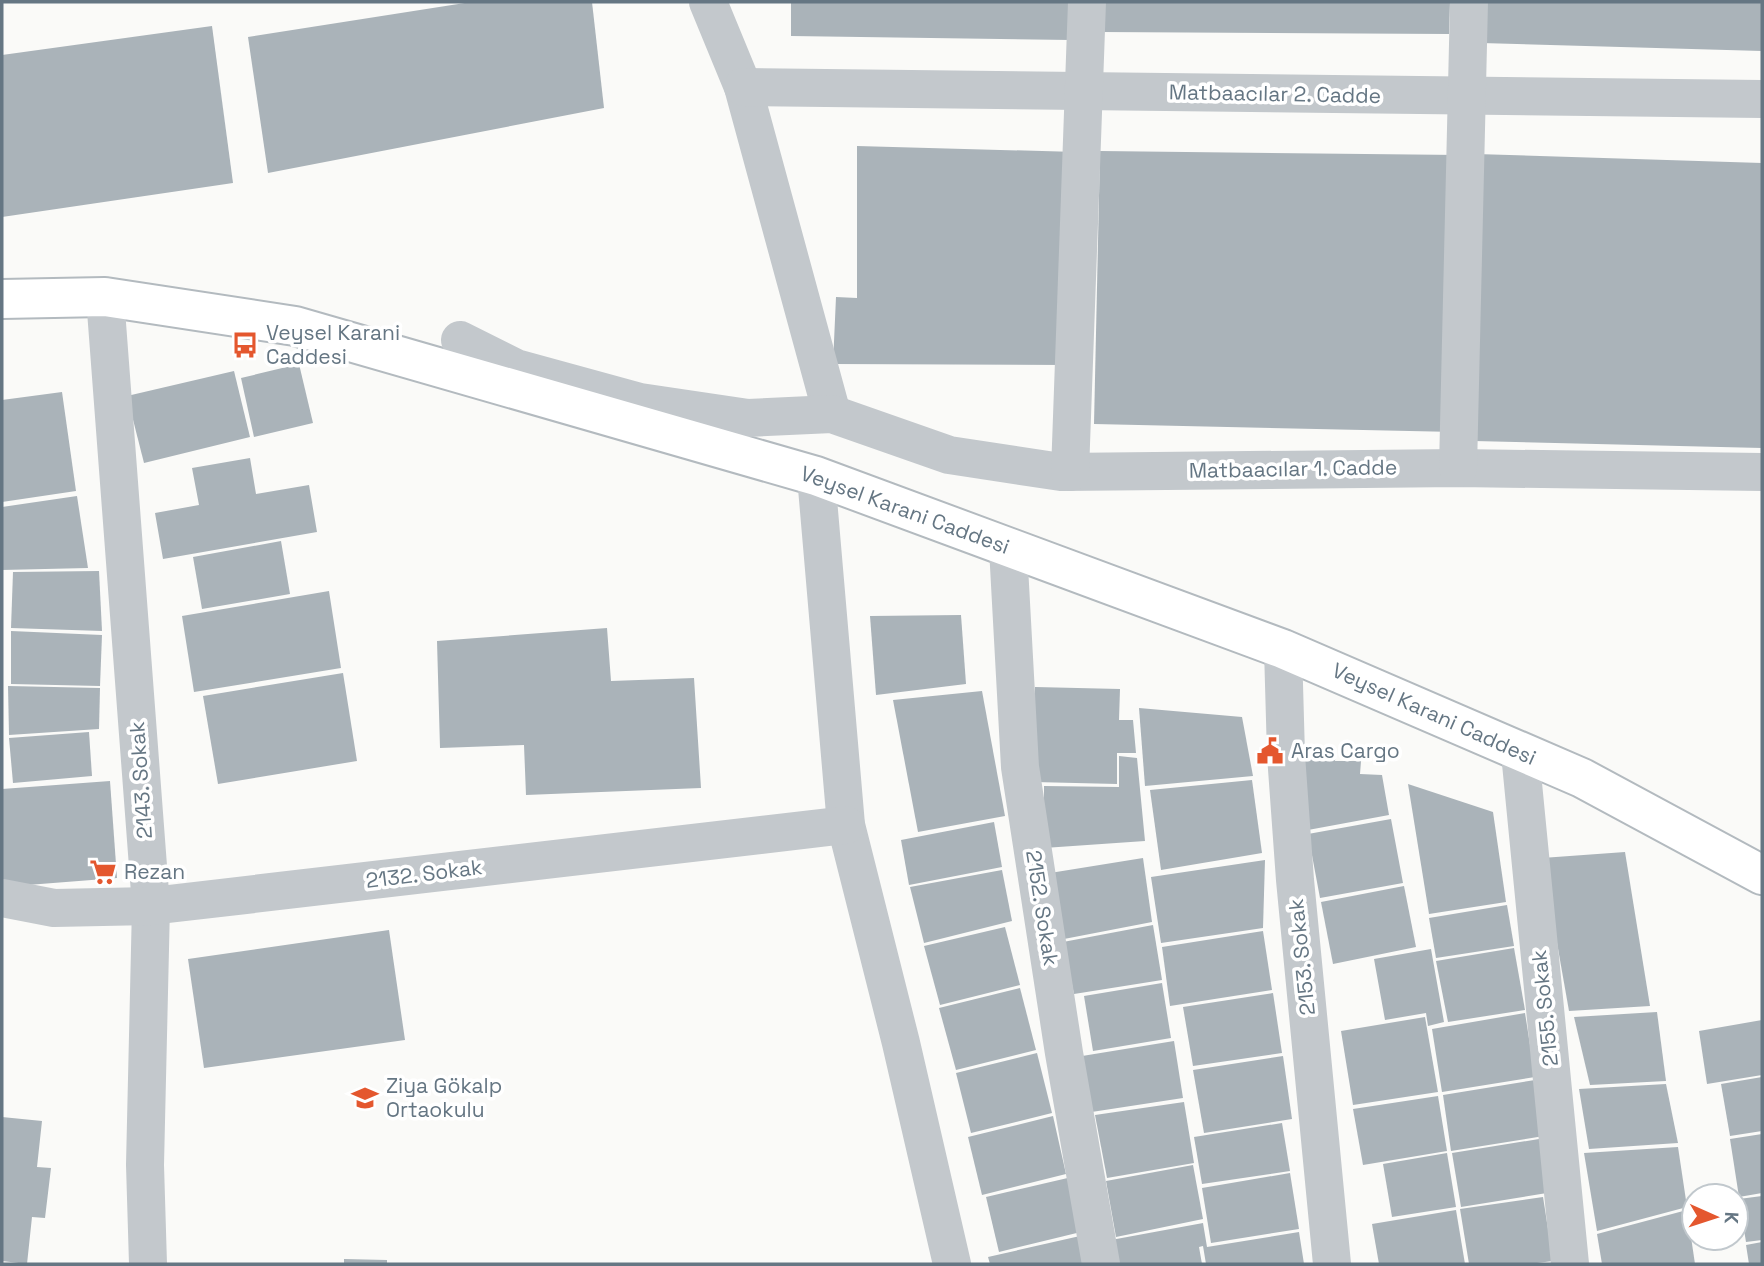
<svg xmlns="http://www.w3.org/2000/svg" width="1764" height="1266" font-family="'Space Grotesk',sans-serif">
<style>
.building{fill:#aab3b9}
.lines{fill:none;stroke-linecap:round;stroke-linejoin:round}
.secondary-casing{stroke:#b3babf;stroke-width:42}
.minor{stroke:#c3c8cc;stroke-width:38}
.secondary{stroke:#fff;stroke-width:38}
.labels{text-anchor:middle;stroke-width:7;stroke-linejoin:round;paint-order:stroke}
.street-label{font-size:21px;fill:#657683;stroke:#fff}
.poi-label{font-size:21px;fill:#657683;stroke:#fff;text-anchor:start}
</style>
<rect width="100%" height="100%" fill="#fafaf8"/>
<g class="building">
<polygon points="471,2 592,2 604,108 268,173 248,37"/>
<polygon points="791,2 1072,2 1070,40 791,36"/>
<polygon points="1101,2 1450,2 1449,34 1100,32"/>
<polygon points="1480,2 1762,2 1762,51 1481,43"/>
<polygon points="212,26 233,183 2,217 2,55"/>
<polygon points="857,146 1077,152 1066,365 833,364 836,297 857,298"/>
<polygon points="1100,151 1460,155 1456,432 1094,424"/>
<polygon points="1476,154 1762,163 1762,448 1474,441"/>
<polygon points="299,364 313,423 254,437 241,378"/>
<polygon points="234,371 250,437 144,463 127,396"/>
<polygon points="62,392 76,491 2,502 2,400"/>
<polygon points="250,458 256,494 309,485 317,532 163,559 155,513 199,505 192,468"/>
<polygon points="77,496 88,568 2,570 2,507"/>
<polygon points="281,541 290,594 202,609 193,557"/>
<polygon points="99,571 102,631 11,628 13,572"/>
<polygon points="329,591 341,668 194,692 182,616"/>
<polygon points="961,615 966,684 876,695 870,616"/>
<polygon points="607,628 611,681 694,678 701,788 526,795 524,745 440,748 437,641"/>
<polygon points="11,631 102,635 100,686 11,684"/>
<polygon points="343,673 357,761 218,784 203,696"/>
<polygon points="8,686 100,688 99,729 9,735"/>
<polygon points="1035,687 1120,689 1119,720 1133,720 1136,753 1117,753 1117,784 1034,782"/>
<polygon points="982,691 1005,816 918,832 893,700"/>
<polygon points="1139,708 1242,717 1253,776 1145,786"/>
<polygon points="89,732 92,776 13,783 9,738"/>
<polygon points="1292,749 1336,750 1335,761 1361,761 1360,774 1382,775 1389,815 1308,830"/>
<polygon points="1119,756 1137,758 1145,841 1044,848 1044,786 1119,787"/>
<polygon points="1252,780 1262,853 1161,870 1150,790"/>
<polygon points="110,781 117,878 2,887 2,789"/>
<polygon points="1408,784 1493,812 1506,902 1429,914"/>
<polygon points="1391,819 1403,883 1320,898 1308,834"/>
<polygon points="994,822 1002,867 909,885 901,840"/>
<polygon points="1625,852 1650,1006 1569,1011 1542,858"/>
<polygon points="1143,858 1152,922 1064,939 1050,873"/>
<polygon points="1265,860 1263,928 1161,943 1151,877"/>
<polygon points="1002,870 1012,921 924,943 910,887"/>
<polygon points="1404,886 1416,947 1333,964 1321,902"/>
<polygon points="1507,905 1514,946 1436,958 1429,918"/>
<polygon points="1153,925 1162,980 1074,994 1063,942"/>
<polygon points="1005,927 1020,985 940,1005 924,946"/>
<polygon points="389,930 405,1040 204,1068 188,959"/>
<polygon points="1263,931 1272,990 1170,1006 1162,947"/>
<polygon points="1514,948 1525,1010 1448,1022 1436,961"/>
<polygon points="1431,949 1444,1022 1428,1026 1426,1013 1385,1020 1374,959"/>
<polygon points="1162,983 1171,1038 1093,1051 1084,996"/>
<polygon points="1020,988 1036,1050 956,1070 939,1008"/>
<polygon points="1273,993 1282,1053 1193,1066 1183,1007"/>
<polygon points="1657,1012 1666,1081 1590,1085 1574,1017"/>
<polygon points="1525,1013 1535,1077 1442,1092 1432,1029"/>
<polygon points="1425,1017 1438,1092 1353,1105 1341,1031"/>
<polygon points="1762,1020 1762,1075 1707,1084 1699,1031"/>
<polygon points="1174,1041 1183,1098 1085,1113 1076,1057"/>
<polygon points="1037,1053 1052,1113 971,1133 956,1073"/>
<polygon points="1283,1056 1292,1119 1204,1133 1193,1070"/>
<polygon points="1762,1077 1762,1131 1730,1136 1721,1084"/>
<polygon points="1535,1080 1544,1136 1451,1151 1443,1095"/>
<polygon points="1666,1084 1678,1143 1589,1149 1579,1089"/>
<polygon points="1438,1096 1447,1151 1363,1165 1353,1109"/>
<polygon points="1184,1102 1194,1163 1107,1178 1095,1115"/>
<polygon points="1053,1116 1066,1174 982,1195 968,1137"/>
<polygon points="2,1117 42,1121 37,1167 51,1168 45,1218 32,1217 27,1264 2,1261"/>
<polygon points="1282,1123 1290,1171 1202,1184 1194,1137"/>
<polygon points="1762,1134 1762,1193 1739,1197 1730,1139"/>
<polygon points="1545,1138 1553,1192 1461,1207 1452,1153"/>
<polygon points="1678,1147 1687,1207 1597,1231 1584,1153"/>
<polygon points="1447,1153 1456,1207 1392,1217 1383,1164"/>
<polygon points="1193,1165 1203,1219 1116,1237 1106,1181"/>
<polygon points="1290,1173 1299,1229 1211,1243 1202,1188"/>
<polygon points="1072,1177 1085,1231 999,1252 986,1197"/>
<polygon points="1762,1196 1762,1240 1746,1242 1739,1199"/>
<polygon points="1543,1197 1553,1261 1529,1264 1469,1264 1460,1209"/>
<polygon points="1456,1210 1465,1264 1379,1264 1372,1224"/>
<polygon points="1687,1210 1695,1264 1602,1264 1597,1234"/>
<polygon points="1203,1223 1207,1247 1299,1232 1304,1264 1206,1264 1203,1246 1199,1247 1202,1264 1116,1264 1111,1240"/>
<polygon points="1080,1236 1086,1264 990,1264 988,1257"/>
<polygon points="1762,1242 1762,1264 1749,1264 1746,1245"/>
<polygon points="344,1259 387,1260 387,1264 344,1264"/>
</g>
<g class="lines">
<g class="secondary-casing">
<polyline id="secondary" points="2,299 105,297 295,326 816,476 1283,649 1582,778 1762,875"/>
</g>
<g class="minor">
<polyline points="708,2 743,87 832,414"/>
<polyline points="743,87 1762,99"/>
<polyline points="105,297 151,906 145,1165 148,1264"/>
<polyline points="460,340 516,368 640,402 748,418 832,414 949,455 1061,472 1458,468 1762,472"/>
<polyline points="1458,468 1469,2"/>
<polyline points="1070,472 1087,2"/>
<polyline points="816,476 846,825 901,1043 952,1264"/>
<polyline points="1008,548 1020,767 1064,1053 1101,1264"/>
<polyline points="1283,649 1286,755 1295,880 1332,1264"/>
<polyline points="1520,753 1570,1264"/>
<polyline points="2,898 54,908 151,906 846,825"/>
</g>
<use href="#secondary" class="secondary"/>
</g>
<defs>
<g id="bus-bare" transform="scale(2.1)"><path d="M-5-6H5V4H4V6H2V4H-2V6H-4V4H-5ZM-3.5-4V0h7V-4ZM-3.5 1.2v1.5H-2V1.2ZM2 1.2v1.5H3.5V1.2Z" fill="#e4572e" stroke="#fff" stroke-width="2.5" paint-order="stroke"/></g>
<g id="civic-bare" transform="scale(2.1)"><path d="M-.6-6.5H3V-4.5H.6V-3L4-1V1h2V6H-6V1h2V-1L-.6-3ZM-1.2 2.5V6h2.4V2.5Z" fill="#e4572e" stroke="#fff" stroke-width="2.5" paint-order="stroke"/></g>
<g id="supermarket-bare" transform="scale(2.1)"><path d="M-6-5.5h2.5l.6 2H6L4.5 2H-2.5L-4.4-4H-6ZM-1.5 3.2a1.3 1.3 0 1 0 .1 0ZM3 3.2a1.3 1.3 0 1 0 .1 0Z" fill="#e4572e" stroke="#fff" stroke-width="2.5" paint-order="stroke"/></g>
<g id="school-bare" transform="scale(2.1)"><path d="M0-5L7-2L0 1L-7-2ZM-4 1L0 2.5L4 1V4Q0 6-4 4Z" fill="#e4572e" stroke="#fff" stroke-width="2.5" paint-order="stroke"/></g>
</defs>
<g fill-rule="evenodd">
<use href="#bus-bare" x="245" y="345"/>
<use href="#civic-bare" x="1270" y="751"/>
<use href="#supermarket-bare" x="103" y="872"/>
<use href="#school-bare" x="365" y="1098"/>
</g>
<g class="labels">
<g class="street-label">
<text transform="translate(1275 94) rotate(1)" y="7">Matbaacılar 2. Cadde</text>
<text transform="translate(1293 469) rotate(-1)" y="7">Matbaacılar 1. Cadde</text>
<text transform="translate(905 510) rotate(20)" y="7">Veysel Karani Caddesi</text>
<text transform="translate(1434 714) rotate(24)" y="7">Veysel Karani Caddesi</text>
<text transform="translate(141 780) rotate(-94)" y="7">2143. Sokak</text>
<text transform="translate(424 874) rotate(-7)" y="7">2132. Sokak</text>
<text transform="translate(1042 908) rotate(81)" y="7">2152. Sokak</text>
<text transform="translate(1302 957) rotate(-96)" y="7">2153. Sokak</text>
<text transform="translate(1545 1008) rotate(-96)" y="7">2155. Sokak</text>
</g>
<g class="poi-label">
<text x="266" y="340">Veysel Karani<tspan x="266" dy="24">Caddesi</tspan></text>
<text x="1291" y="758">Aras Cargo</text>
<text x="124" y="879">Rezan</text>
<text x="386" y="1093">Ziya Gökalp<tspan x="386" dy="24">Ortaokulu</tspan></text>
</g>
</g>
<rect width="1764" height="1266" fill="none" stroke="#657683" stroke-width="7"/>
<g transform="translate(1715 1217) rotate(93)"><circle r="33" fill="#ffffff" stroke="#c1c8cd" stroke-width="2"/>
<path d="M0-5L12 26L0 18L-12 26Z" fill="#e4572e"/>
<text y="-10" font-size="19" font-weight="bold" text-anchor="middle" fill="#657683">K</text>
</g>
</svg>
